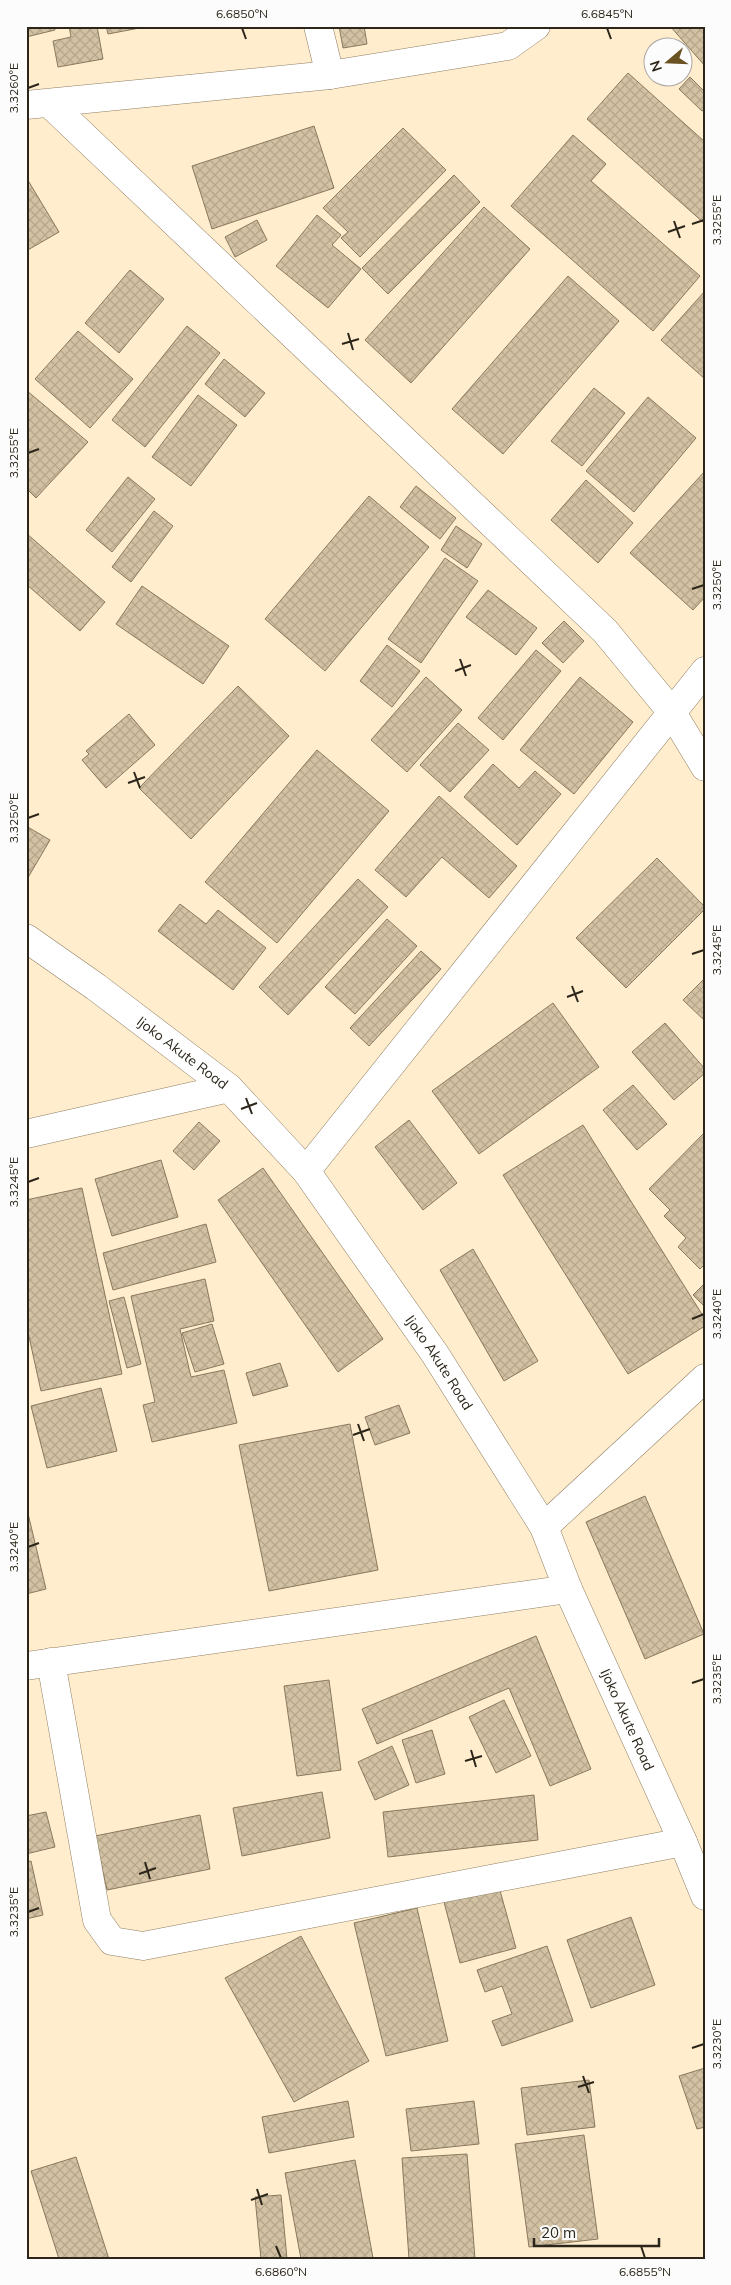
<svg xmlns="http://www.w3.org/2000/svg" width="731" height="2285" font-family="Mulish,sans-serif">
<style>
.building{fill:url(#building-cross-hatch);stroke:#89795d}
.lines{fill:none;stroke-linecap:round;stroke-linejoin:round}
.minor-casing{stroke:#8f7f63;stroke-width:29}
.secondary-casing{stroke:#8f7f63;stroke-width:29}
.minor{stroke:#fff;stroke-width:28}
.secondary{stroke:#fff;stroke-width:28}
.ticks{fill:none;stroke:#2c261a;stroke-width:2}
.labels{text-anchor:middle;stroke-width:4;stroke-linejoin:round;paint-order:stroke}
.street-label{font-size:14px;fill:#2c261a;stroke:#fcfcfc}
.neatline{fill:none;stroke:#2c261a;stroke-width:2}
.ticks-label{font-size:12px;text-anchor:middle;fill:#2c261a}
</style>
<defs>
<pattern id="building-cross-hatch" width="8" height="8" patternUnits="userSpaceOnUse" patternTransform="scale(1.25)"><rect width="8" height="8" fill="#d3c1a3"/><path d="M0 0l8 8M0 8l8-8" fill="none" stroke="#b5a68c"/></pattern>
</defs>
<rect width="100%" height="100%" fill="#ffedce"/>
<g class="building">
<polygon points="26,26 54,26 55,30 26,37"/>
<polygon points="69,26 97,26 103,59 58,67 53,41 71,37"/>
<polygon points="106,26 150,26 108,34"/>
<polygon points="339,26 364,26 367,44 343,48"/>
<polygon points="670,26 705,26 705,66"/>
<polygon points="628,73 705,142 705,224 587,119"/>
<polygon points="690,77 705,92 705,109 702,111 679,89"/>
<polygon points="314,126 334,188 212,229 192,166"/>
<polygon points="403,128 446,170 360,257 341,238 348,232 323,208"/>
<polygon points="573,135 606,164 591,181 700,276 653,331 511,206"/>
<polygon points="454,175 480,202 388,294 362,268"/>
<polygon points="26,177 59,232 26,251"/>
<polygon points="484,207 530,249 411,383 365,340"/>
<polygon points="317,215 341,235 332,245 361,269 328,308 276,266"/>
<polygon points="257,220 267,240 235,257 225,237"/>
<polygon points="130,270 164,299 119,353 85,323"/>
<polygon points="568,276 619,321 503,454 452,409"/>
<polygon points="705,291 705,379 661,340"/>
<polygon points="187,326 220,353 145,447 112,420"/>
<polygon points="78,331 133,379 90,428 35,379"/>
<polygon points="224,359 265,393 245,417 205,384"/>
<polygon points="594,388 625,413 582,466 551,441"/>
<polygon points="26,390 88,442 36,498 26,488"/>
<polygon points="198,395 237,425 191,486 152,457"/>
<polygon points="648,397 696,438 634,512 586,471"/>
<polygon points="705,471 705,597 693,610 630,553"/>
<polygon points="128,477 155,499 112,552 86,530"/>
<polygon points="586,480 633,523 598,563 551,520"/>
<polygon points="416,486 456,518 440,539 400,507"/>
<polygon points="369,496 429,547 325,671 265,619"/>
<polygon points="154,511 173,526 131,582 112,567"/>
<polygon points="456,526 482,544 467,568 441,550"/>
<polygon points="26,533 105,602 80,631 26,584"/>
<polygon points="445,558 478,581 421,663 388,639"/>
<polygon points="142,586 229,646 203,684 116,624"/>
<polygon points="488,590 537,628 516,655 466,617"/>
<polygon points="564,621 584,641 563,663 542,643"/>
<polygon points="387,645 420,671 392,707 360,681"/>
<polygon points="536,650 561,671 503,740 478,718"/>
<polygon points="426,677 462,710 407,772 371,740"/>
<polygon points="580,677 633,722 574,794 520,750"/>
<polygon points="238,686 289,736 191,839 139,788"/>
<polygon points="129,714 155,745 106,788 82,760 89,754 86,751"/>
<polygon points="458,723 489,750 450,792 420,765"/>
<polygon points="317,750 389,811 277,943 205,882"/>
<polygon points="493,764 519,788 535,771 561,794 517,845 464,797"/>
<polygon points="439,796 517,866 489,898 442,857 406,897 375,870"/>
<polygon points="26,826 50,840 26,881"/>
<polygon points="657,858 705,907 705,909 626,988 576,938"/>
<polygon points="358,879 388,907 288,1015 259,987"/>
<polygon points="180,904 206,924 218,910 266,948 233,990 158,931"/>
<polygon points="387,919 417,946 355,1014 325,987"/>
<polygon points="421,951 441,969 369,1046 350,1028"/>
<polygon points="705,978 705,1021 683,1000"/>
<polygon points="553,1003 599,1067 479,1154 432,1091"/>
<polygon points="665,1023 705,1069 705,1073 674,1100 632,1052"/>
<polygon points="633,1085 667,1124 637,1150 603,1110"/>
<polygon points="409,1120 457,1183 423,1210 375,1147"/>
<polygon points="199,1122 220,1141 194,1170 173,1151"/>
<polygon points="583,1125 705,1319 705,1326 628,1374 503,1175"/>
<polygon points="705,1132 705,1264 700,1269 678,1247 686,1238 664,1216 670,1210 649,1189"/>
<polygon points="161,1160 178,1217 112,1236 95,1179"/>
<polygon points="263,1168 383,1339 338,1372 218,1200"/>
<polygon points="82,1188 122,1374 41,1391 26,1323 26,1200"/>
<polygon points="206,1224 216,1262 113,1290 103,1253"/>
<polygon points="473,1249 538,1361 504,1381 440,1270"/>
<polygon points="205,1279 214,1321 180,1329 191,1377 224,1370 237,1423 152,1442 143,1405 155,1402 131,1296"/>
<polygon points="705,1283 705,1307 693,1295"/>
<polygon points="124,1297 141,1364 127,1368 109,1301"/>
<polygon points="212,1324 224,1364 195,1372 182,1333"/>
<polygon points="280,1363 288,1386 253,1396 246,1373"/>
<polygon points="101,1388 117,1451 47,1468 31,1406"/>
<polygon points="399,1405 410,1433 375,1445 365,1417"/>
<polygon points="350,1424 378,1570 269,1591 239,1445"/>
<polygon points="645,1496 704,1634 645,1659 586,1522"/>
<polygon points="26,1505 46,1589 26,1594"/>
<polygon points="536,1636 591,1769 550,1786 509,1688 377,1744 362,1709"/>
<polygon points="329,1680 341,1770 297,1776 284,1686"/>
<polygon points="504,1700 531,1756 496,1773 469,1717"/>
<polygon points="432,1730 445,1774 416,1783 402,1740"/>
<polygon points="392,1746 409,1785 375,1800 358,1762"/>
<polygon points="322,1792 330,1838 242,1856 233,1808"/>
<polygon points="534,1795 538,1840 388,1857 383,1812"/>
<polygon points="46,1812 55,1847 26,1854 26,1816"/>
<polygon points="200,1815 210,1869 107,1890 95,1836"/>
<polygon points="31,1861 43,1915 26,1919 26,1862"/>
<polygon points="499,1887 516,1948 460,1963 444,1902"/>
<polygon points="417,1908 448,2041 386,2056 354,1923"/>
<polygon points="631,1917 655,1985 591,2008 567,1940"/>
<polygon points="301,1936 369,2061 294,2102 225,1978"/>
<polygon points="547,1946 573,2021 502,2046 492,2021 512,2014 502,1986 485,1992 477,1970"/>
<polygon points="705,2068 705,2127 697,2129 679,2076"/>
<polygon points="589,2080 595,2127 527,2135 521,2088"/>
<polygon points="348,2101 354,2137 269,2153 262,2117"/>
<polygon points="474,2101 479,2144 411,2151 406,2109"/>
<polygon points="584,2135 598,2239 529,2247 515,2144"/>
<polygon points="467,2154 475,2259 409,2259 402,2158"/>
<polygon points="76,2157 109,2259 59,2259 31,2171"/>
<polygon points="355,2160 373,2258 301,2259 285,2173"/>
<polygon points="281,2195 287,2259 261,2259 255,2197"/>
</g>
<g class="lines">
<g class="minor-casing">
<g id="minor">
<polyline points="318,26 330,75"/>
<polyline points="50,104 605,631 671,711 705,767"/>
<polyline points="26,105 330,75 508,46 536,26"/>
<polyline points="26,1134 229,1088"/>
<polyline points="306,1171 705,671"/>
<polyline points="544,1527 705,1378"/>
<polyline points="51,1662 97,1920 112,1941 143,1946 683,1842"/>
<polyline points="26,1666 568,1589"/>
</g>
</g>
<g class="secondary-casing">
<g id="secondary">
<path id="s1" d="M26 938 96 987 229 1088 306 1171 435 1354 544 1527 568 1589 683 1842 705 1896"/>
</g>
</g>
<use href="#minor" class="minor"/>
<use href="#secondary" class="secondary"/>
</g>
<path class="ticks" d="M242 28 246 39M607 28 611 39M28 88 39 84M674 221 680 238M692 224 704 220M668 232 685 226M348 333 353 350M342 344 359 339M28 453 39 449M692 589 704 585M460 659 466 676M455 671 471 665M134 772 140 788M128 783 145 777M28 818 39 814M692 954 704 950M572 986 578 1002M567 997 583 991M246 1098 252 1114M241 1109 257 1103M28 1182 39 1178M692 1319 704 1314M358 1424 364 1441M353 1435 370 1429M28 1547 39 1543M692 1683 704 1679M471 1750 476 1767M465 1761 482 1756M145 1862 150 1879M139 1874 156 1868M28 1912 39 1908M692 2048 704 2044M583 2076 589 2093M578 2087 594 2082M257 2189 262 2205M251 2200 268 2194M276 2246 281 2258M641 2246 645 2258"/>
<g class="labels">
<g class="street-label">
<text dy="5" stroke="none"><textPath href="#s1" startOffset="194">Ijoko Akute Road</textPath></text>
<text dy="5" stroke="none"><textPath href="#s1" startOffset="599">Ijoko Akute Road</textPath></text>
<text dy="5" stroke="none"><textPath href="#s1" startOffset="1004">Ijoko Akute Road</textPath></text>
</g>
</g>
<rect width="731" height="2285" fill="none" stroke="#fcfcfc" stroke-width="55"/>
<g transform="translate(668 62) rotate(251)"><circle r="24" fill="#fcfcfc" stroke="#a9a6a2"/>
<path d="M0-4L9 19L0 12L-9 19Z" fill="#6b5223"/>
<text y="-8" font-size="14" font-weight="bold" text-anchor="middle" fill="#2c261a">N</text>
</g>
<path d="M534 2238v8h125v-8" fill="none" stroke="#2c261a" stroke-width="2.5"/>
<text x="541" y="2238" font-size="15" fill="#2c261a" stroke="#fcfcfc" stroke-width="4" paint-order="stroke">20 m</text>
<rect x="28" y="28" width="676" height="2230" class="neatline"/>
<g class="ticks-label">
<text x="242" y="18">6.6850°N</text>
<text x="607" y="18">6.6845°N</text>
<text transform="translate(14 88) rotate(-90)" y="4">3.3260°E</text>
<text transform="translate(717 220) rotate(-90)" y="4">3.3255°E</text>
<text transform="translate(14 453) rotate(-90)" y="4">3.3255°E</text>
<text transform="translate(717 585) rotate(-90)" y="4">3.3250°E</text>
<text transform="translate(14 818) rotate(-90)" y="4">3.3250°E</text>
<text transform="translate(717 950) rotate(-90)" y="4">3.3245°E</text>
<text transform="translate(14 1182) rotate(-90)" y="4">3.3245°E</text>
<text transform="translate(717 1314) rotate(-90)" y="4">3.3240°E</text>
<text transform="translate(14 1547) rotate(-90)" y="4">3.3240°E</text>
<text transform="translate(717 1679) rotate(-90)" y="4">3.3235°E</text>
<text transform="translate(14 1912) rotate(-90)" y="4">3.3235°E</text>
<text transform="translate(717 2044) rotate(-90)" y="4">3.3230°E</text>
<text x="281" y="2276">6.6860°N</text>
<text x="645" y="2276">6.6855°N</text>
</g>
</svg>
